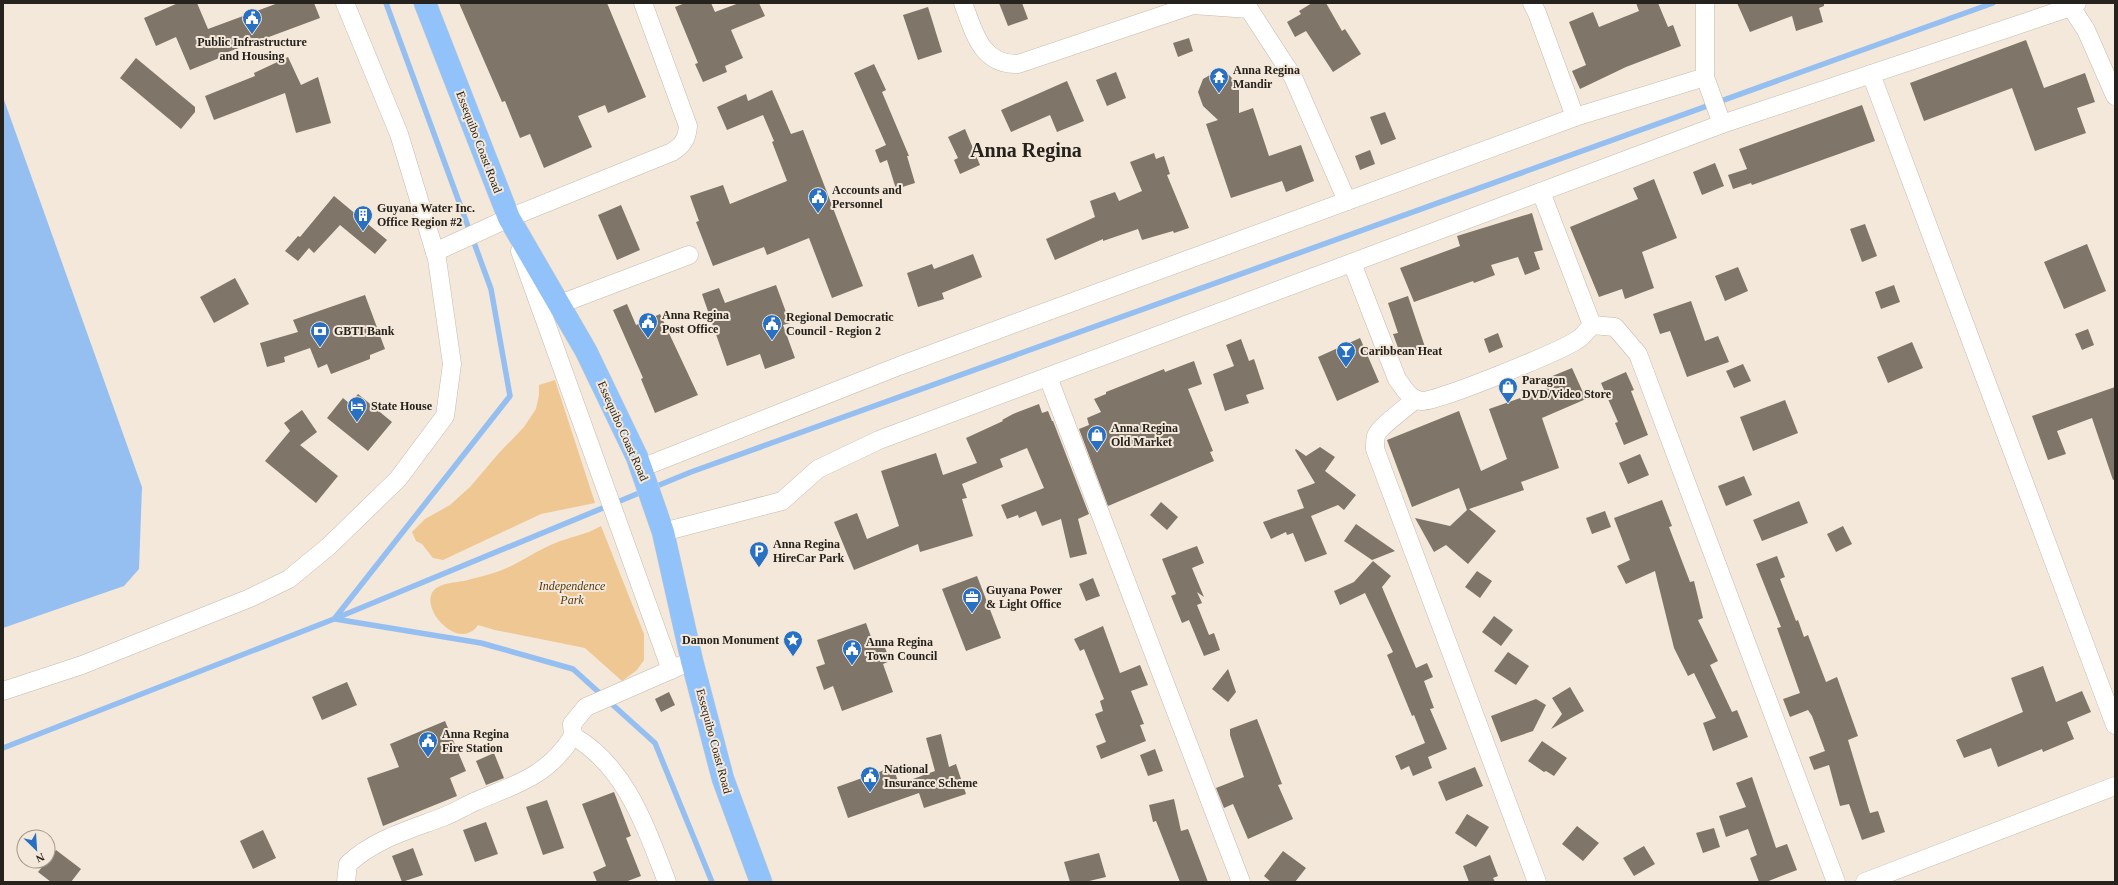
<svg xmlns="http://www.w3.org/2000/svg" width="2118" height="885" font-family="Georgia,serif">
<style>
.green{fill:#eec793}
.water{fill:#96bff1}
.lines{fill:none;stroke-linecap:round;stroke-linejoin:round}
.stream{stroke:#96bff1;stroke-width:5.5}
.building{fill:#7f7569}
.minor-casing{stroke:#c5baac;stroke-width:19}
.major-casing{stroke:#cfcecd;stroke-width:23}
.minor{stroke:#fff;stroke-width:18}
.major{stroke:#91c2fa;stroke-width:22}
.labels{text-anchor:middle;stroke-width:4;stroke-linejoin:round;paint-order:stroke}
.poi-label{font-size:12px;font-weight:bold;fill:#26221d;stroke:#f3e8d9;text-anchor:start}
.street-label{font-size:12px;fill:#26221d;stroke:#f3e8d9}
.park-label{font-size:12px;font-style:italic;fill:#563b11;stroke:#f3e8d9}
.town-label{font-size:20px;font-weight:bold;fill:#26221d;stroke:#f3e8d9}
</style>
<rect width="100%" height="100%" fill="#f3e8d9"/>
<g class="green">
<polygon points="555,380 595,503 541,514 443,560 433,558 422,544 416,541 412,532 425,519 450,505 470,487 499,453 524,427 536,409 539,395 539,385"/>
<path d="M601 526 644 634V660L637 670 622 681 585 648 495 630 478 625C477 626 475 630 472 631 454 644 423 611 432 593 438 582 457 583 468 580 482 576 497 573 509 567 524 560 538 550 553 544 569 537 586 535 601 526Z"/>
</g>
<polygon class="water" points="3,97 142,487 139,569 124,586 3,628"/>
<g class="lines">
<g class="stream">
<polyline points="652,488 691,472 1993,3"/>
<polyline points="335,618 510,396 491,289 386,3"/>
<polyline points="335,619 481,643 573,669 655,743 712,882"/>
<polyline points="3,748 334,619 644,491"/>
</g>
</g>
<g class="building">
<polygon points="178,3 197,3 208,29 278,3 314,3 320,18 228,52 229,54 190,70 176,37 156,46 144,18"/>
<polygon points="459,3 607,3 646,97 608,113 605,105 578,116 592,147 544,168 530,134 520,138 505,101 502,102"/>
<polygon points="685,3 711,3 715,12 739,3 759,3 765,16 731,30 743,58 725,66 727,72 703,82 695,64 698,63 675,7"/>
<polygon points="999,3 1022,3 1028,19 1008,26"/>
<polygon points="1312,3 1326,3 1342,31 1345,29 1361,54 1333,72 1306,31 1295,37 1287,22 1301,14 1299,11"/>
<polygon points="1636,3 1658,3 1668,27 1673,25 1681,46 1626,67 1580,89 1572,71 1586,65 1569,22 1593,12 1599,27 1639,11"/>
<polygon points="1737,3 1824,3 1824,6 1819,8 1823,22 1796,31 1792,16 1750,32"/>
<polygon points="928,7 942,52 918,60 903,15"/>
<polygon points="1189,38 1193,51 1178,57 1173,43"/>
<polygon points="2026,40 2044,88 2085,73 2095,102 2077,108 2086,133 2035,151 2012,88 1924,121 1910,83"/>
<polygon points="288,57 301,85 318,77 331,123 296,133 285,93 214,120 205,96 255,76 254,73"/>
<polygon points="136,58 195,107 195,112 181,129 120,78"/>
<polygon points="874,64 886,90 882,92 909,156 907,156 915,183 896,189 887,160 880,163 875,150 886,145 854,73"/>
<polygon points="1116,72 1126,98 1107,106 1096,80"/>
<polygon points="1215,72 1228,74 1237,83 1239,89 1239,113 1253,108 1269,156 1301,145 1314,181 1286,192 1282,181 1231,198 1206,124 1218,120 1203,106 1198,92 1203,79"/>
<polygon points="1067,81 1084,121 1057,132 1050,115 1011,132 1001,110"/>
<polygon points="772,90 791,134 803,130 863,286 832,298 809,238 767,255 764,247 713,266 696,222 699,221 690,196 723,185 730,204 787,181 772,142 774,141 763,115 727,130 717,107 746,94 748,101"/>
<polygon points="1862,105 1875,141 1752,185 1751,183 1733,189 1728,175 1747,169 1739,149"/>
<polygon points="1385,112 1396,139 1381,145 1370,117"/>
<polygon points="965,129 980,165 960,174 954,160 958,158 948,137"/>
<polygon points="1370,150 1375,164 1360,170 1355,156"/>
<polygon points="1154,153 1156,159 1164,156 1170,174 1167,175 1189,228 1174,233 1173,231 1142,240 1138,229 1103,241 1103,239 1055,260 1046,239 1095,217 1090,201 1115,192 1119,201 1142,191 1130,162"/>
<polygon points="1715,163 1724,186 1702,195 1693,172"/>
<polygon points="1654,179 1677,238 1642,252 1654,288 1625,299 1622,289 1599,297 1570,227 1638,199 1633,188"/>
<polygon points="334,196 387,240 375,254 340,225 314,253 309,248 298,261 285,251 298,236 300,237"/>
<polygon points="621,205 640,250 617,260 598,215"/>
<polygon points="1532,213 1543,250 1534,252 1540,269 1525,275 1518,257 1491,265 1495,275 1474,283 1473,281 1414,302 1400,268 1460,246 1457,236"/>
<polygon points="1865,224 1877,256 1862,262 1850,229"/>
<polygon points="2087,244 2106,291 2064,309 2044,262"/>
<polygon points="973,254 982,277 942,293 944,299 918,307 907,273 932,264 934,269"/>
<polygon points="1738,267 1748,291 1725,301 1715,276"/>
<polygon points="235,278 249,304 214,323 200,297"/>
<polygon points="776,285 790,323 783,325 795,358 765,369 760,354 727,366 702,294 719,288 725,303"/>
<polygon points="1894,285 1900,302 1881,309 1875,292"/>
<polygon points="365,295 385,349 370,355 370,359 331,374 327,364 318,368 310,348 284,357 285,362 267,367 260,343 298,332 293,320"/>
<polygon points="1408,296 1425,347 1401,356 1393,334 1398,333 1388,303"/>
<polygon points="1691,301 1705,341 1718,336 1729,362 1687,377 1670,331 1660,334 1653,314"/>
<polygon points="627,304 636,325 660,314 698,395 655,413 641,379 643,378 613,310"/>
<polygon points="2088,329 2094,345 2082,350 2075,334"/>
<polygon points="1498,333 1503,347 1489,353 1484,339"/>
<polygon points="1360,338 1379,382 1337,401 1318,357"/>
<polygon points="1241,339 1249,361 1254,359 1264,389 1246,395 1249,403 1225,411 1213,374 1234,366 1226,345"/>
<polygon points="1912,342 1923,368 1888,383 1877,357"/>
<polygon points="1194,361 1202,384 1188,389 1213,451 1210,452 1214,461 1108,506 1079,429 1089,425 1087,418 1101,412 1094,399 1106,394 1106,392 1164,369 1165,372"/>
<polygon points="1743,364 1751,381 1734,388 1726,371"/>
<polygon points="1572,368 1586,399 1542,418 1559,468 1521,482 1524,490 1469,509 1496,531 1468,564 1446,545 1434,552 1415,518 1450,526 1467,510 1459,488 1412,507 1387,440 1459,411 1481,471 1507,459 1489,409 1554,386 1550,377"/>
<polygon points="1626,372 1634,390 1631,391 1648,435 1624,445 1615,423 1618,422 1601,383"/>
<polygon points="2115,387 2115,479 2113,480 2092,418 2057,431 2066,454 2048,460 2032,416"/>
<polygon points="358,394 392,422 368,451 327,418 343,398 350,404"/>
<polygon points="1785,400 1798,433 1753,451 1740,417"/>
<polygon points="1039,404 1042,413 1048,411 1052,421 1053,421 1089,514 1078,519 1087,554 1070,558 1061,519 1042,526 1036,511 1019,518 1018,515 1007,519 1001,505 1044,488 1027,448 1000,459 1003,467 962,484 967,498 962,499 973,536 920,552 918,544 854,570 834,522 857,513 867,539 899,526 881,471 936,453 943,475 977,463 966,438 1003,421 1002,420 1013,414"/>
<polygon points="302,410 317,432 300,445 338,476 316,503 265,461 290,431 284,423"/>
<polygon points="1320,447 1335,457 1325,471 1356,495 1344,510 1338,505 1311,516 1327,554 1305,562 1293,533 1287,535 1286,532 1271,539 1263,522 1304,508 1297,490 1315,483 1295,450 1296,449 1306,456"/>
<polygon points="1640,454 1649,475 1628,484 1619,463"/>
<polygon points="1744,476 1752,495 1726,506 1718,486"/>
<polygon points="1662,500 1672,526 1669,527 1690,582 1694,581 1703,618 1698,620 1718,661 1710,665 1732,712 1737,710 1748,737 1713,751 1703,723 1716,718 1694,673 1688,676 1674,648 1655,571 1626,584 1617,566 1630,560 1614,518"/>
<polygon points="1799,501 1808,523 1762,541 1753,520"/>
<polygon points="1161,502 1178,517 1167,530 1150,515"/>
<polygon points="1605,511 1611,527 1592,534 1586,518"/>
<polygon points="1356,524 1395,551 1372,560 1344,541"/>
<polygon points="1843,526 1852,544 1836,552 1827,534"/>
<polygon points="1197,546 1204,563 1192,568 1204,597 1197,592 1202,603 1197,605 1209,635 1214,633 1220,650 1204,656 1189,620 1182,623 1171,596 1176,594 1162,559"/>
<polygon points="1777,556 1785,577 1780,579 1796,621 1798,620 1804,637 1808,635 1826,682 1837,677 1858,736 1848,740 1870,813 1878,811 1885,832 1862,840 1849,804 1840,806 1829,765 1814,770 1809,757 1825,751 1812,716 1808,710 1790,717 1783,699 1800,693 1777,628 1781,627 1756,564"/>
<polygon points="1373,561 1391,576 1382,587 1416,668 1427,663 1433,677 1424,681 1434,708 1430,709 1447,749 1428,757 1432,768 1413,776 1409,766 1401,770 1395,756 1425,743 1414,715 1412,716 1387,655 1393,652 1365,593 1340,605 1334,591 1354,582"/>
<polygon points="1477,571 1492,581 1480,598 1465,587"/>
<polygon points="977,576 1001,638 966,651 942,589"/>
<polygon points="1093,578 1100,596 1086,601 1079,584"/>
<polygon points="1494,616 1513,630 1501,646 1482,632"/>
<polygon points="866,623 875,648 884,645 890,661 883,664 893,692 842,711 833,686 824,690 816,667 825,664 817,640"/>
<polygon points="1103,626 1120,673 1140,665 1148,685 1131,691 1144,724 1140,725 1146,741 1101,759 1096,746 1106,742 1095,714 1103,711 1100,701 1104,699 1084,649 1080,651 1074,639"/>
<polygon points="1508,652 1529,666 1516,685 1494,671"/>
<polygon points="2043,666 2056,702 2082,691 2091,712 2067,722 2074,739 2043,752 2042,749 1998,767 1991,748 1964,758 1956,740 2023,712 2011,678"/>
<polygon points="1228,669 1236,692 1228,702 1212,689"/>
<polygon points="347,682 357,705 322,720 312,697"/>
<polygon points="1570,687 1584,711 1551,729 1562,714 1552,698"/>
<polygon points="669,692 675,705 661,712 655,699"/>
<polygon points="1536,699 1546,705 1533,731 1501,742 1491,716"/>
<polygon points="1257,719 1282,784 1278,785 1293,819 1248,839 1233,804 1224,808 1216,788 1244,777 1230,735 1230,729"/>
<polygon points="445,721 466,771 450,778 457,796 383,826 367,778 399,767 390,744"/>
<polygon points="941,734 949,767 956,764 966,794 924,808 919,793 848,818 837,787 893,767 899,784 935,771 926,738"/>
<polygon points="1542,741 1567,758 1554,776 1546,771 1544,772 1528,761"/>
<polygon points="1155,749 1163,771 1148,776 1140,755"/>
<polygon points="494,753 504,778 486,785 476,761"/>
<polygon points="1475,767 1483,786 1446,801 1438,782"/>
<polygon points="1752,777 1776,848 1787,844 1797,870 1766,882 1759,882 1750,858 1757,855 1748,829 1726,837 1719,816 1746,807 1736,783"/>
<polygon points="614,792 631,836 626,838 641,876 625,882 597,882 593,872 606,866 582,804"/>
<polygon points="1174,799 1181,831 1188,829 1208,882 1180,882 1156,821 1153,822 1149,805"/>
<polygon points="547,800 564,848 543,855 526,807"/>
<polygon points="1467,814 1489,827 1476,847 1455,833"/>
<polygon points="486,822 498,854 475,862 463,830"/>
<polygon points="1577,826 1599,843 1583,861 1562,844"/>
<polygon points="1714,828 1720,847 1703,853 1696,833"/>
<polygon points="263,830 276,858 253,869 240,841"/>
<polygon points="1644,846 1655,864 1634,876 1623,858"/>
<polygon points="413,848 423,875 402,882 392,856"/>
<polygon points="56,850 81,869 71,882 51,882 38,872"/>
<polygon points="1283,851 1306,868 1295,882 1271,882 1264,876"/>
<polygon points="1099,853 1106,877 1085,882 1070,882 1064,862"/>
<polygon points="1490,855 1498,876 1493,878 1495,882 1469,882 1463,866"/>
</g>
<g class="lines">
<g class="minor-casing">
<g id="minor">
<path d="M963 3C974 32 981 65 1018 64L1193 5 1249 9 1293 77 1347 201"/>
<polyline points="1532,3 1537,13 1575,117"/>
<polyline points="2071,7 2086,30 2115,96"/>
<polyline points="1871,74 2115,725"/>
<polyline points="1705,77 1722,124"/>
<polyline points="520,251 671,670"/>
<path d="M435 252 509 218 672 152C683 145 687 139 688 126L643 3"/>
<path d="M1352 263 1397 379C1404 388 1409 399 1421 401 1435 403 1561 351 1577 340 1583 337 1587 330 1592 325L1541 192"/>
<polyline points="560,304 689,255"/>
<polyline points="1592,325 1615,327 1638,354 1836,882"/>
<polyline points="1048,377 1241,882"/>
<path d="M1416 399C1408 406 1378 428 1376 436 1375 440 1375 445 1375 449L1537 882"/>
<polyline points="641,468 899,366 1575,117 1705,77 1705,3"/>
<polyline points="663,532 782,501 818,469 879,440 1722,124 2071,7 2077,3"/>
<polyline points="3,691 82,665 250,598 289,579 329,546 398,479 445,416 452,364 437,259 399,134 345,3"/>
<path d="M346 882 348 864C375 839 409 830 443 817 454 813 463 807 474 802 516 784 547 777 573 736"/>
<path d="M667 882C646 828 626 766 573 736L572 724 586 707 682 665"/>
<polyline points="1865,882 2115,786"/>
</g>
</g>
<g class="major-casing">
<polyline id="major" points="425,3 509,218 586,351 637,457 663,532 692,661 723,779 761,882"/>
</g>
<use href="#minor" class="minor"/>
<use href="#major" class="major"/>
</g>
<defs>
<g id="civic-pin" transform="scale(1)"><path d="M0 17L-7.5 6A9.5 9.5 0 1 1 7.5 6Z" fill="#2871c2" stroke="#f3e8d9"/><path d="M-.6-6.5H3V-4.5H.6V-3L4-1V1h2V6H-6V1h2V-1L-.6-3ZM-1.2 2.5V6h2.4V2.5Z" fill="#fff"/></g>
<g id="temple-pin" transform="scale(1)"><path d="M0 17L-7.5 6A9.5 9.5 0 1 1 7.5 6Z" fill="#2871c2" stroke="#f3e8d9"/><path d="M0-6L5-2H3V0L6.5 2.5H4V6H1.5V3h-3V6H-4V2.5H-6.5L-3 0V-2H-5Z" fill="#fff"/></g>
<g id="building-pin" transform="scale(1)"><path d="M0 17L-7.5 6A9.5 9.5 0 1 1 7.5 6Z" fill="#2871c2" stroke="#f3e8d9"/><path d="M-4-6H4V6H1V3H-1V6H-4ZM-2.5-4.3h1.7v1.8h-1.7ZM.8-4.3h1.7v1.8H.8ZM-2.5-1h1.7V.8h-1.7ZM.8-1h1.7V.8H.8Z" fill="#fff"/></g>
<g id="bank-pin" transform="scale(1)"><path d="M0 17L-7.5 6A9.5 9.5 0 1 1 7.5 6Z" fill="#2871c2" stroke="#f3e8d9"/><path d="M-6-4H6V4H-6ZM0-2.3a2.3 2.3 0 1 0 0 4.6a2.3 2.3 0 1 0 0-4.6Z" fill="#fff"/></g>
<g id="bar-pin" transform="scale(1)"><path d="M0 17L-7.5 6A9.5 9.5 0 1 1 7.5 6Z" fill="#2871c2" stroke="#f3e8d9"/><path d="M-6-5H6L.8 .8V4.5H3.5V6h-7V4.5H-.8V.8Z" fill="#fff"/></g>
<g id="shop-pin" transform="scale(1)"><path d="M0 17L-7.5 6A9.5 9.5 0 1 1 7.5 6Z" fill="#2871c2" stroke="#f3e8d9"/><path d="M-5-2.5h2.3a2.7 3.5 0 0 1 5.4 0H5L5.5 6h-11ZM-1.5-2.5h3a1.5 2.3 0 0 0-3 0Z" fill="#fff"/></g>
<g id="hotel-pin" transform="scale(1)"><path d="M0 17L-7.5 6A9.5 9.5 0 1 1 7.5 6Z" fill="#2871c2" stroke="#f3e8d9"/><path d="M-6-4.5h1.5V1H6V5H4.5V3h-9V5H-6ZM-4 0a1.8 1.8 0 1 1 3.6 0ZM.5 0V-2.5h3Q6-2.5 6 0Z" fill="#fff"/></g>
<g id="parking-pin" transform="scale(1)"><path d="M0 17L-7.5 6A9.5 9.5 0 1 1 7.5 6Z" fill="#2871c2" stroke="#f3e8d9"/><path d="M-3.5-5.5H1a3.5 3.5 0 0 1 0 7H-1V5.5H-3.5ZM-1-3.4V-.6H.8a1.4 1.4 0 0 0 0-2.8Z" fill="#fff"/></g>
<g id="office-pin" transform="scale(1)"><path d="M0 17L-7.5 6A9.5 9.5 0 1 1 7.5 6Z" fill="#2871c2" stroke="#f3e8d9"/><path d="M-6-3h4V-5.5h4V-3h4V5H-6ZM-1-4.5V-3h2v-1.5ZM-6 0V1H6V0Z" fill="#fff"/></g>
<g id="sight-pin" transform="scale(1)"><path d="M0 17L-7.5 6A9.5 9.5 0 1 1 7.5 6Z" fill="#2871c2" stroke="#f3e8d9"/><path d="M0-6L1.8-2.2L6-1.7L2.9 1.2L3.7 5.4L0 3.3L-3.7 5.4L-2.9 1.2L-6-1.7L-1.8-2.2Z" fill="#fff"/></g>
</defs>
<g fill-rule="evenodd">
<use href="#civic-pin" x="252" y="18"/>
<use href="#temple-pin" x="1219" y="77"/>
<use href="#civic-pin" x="818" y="197"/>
<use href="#building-pin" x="363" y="215"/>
<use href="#civic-pin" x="648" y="322"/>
<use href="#civic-pin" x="772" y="324"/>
<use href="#bank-pin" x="320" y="331"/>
<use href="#bar-pin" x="1346" y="351"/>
<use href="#shop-pin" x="1508" y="387"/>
<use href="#hotel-pin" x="357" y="406"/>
<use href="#shop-pin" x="1097" y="435"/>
<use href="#parking-pin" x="759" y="551"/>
<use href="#office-pin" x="972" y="597"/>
<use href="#sight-pin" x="793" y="640"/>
<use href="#civic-pin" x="852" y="649"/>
<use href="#civic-pin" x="428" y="741"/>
<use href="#civic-pin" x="870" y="776"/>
</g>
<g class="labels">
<g class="poi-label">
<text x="252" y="46" text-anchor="middle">Public Infrastructure<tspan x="252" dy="14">and Housing</tspan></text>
<text x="1233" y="74">Anna Regina<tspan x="1233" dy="14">Mandir</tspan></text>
<text x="832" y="194">Accounts and<tspan x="832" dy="14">Personnel</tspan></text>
<text x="377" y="212">Guyana Water Inc.<tspan x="377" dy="14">Office Region #2</tspan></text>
<text x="662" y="319">Anna Regina<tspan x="662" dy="14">Post Office</tspan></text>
<text x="786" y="321">Regional Democratic<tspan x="786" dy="14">Council - Region 2</tspan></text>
<text x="334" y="335">GBTI Bank</text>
<text x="1360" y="355">Caribbean Heat</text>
<text x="1522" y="384">Paragon<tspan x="1522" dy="14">DVD/Video Store</tspan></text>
<text x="371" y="410">State House</text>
<text x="1111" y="432">Anna Regina<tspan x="1111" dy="14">Old Market</tspan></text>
<text x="773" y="548">Anna Regina<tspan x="773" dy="14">HireCar Park</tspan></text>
<text x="986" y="594">Guyana Power<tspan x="986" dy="14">&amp; Light Office</tspan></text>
<text x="779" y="644" text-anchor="end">Damon Monument</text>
<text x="866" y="646">Anna Regina<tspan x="866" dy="14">Town Council</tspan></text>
<text x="442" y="738">Anna Regina<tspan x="442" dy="14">Fire Station</tspan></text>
<text x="884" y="773">National<tspan x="884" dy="14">Insurance Scheme</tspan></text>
</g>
<g class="street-label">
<text transform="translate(479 142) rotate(69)" y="4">Essequibo Coast Road</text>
<text transform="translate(623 431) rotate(66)" y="4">Essequibo Coast Road</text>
<text transform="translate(714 741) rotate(75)" y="4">Essequibo Coast Road</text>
</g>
<g class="park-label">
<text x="572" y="590">Independence<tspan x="572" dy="14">Park</tspan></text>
</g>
<g class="town-label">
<text x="1026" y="157">Anna Regina</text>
</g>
</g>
<rect width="2118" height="885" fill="none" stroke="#26221d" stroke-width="8"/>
<g transform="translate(36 849) rotate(155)"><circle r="19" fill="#f3e8d9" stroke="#a1998e"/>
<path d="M0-3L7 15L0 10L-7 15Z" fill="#2871c2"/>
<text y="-6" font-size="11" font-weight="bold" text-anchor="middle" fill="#26221d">N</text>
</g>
</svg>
